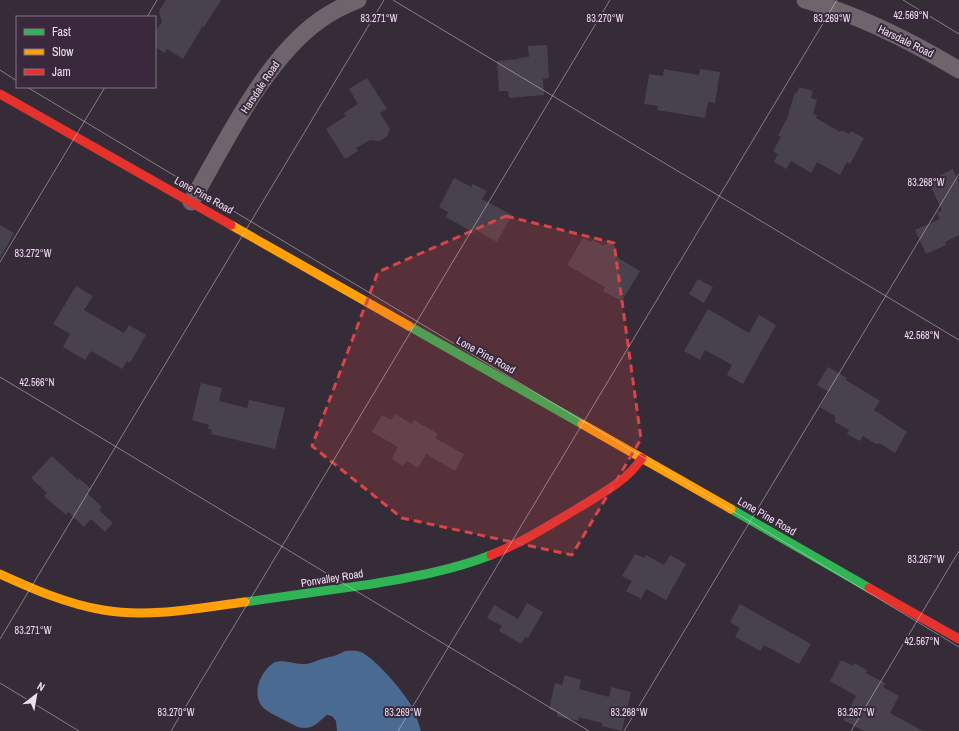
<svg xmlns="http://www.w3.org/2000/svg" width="959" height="731" font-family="'Archivo Narrow',sans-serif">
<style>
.water{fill:#4b6a92}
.building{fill:#47424d}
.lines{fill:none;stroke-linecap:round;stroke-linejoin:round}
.street{stroke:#6e646b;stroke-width:17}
.fast{stroke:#30b455;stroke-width:9}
.slow{stroke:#ff9f0a;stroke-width:9}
.jam{stroke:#e5322d;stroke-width:9}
.marked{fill:#d94446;fill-opacity:0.2;stroke:#d94446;stroke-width:3;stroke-dasharray:8 5;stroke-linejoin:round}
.ticks{fill:none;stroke:#ebe0ed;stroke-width:1;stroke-opacity:0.45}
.labels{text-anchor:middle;stroke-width:4;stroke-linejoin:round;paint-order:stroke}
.street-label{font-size:11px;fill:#ebe0ed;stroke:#3a283c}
.ticks-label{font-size:10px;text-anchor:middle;fill:#ebe0ed;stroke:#3a283c;stroke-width:4;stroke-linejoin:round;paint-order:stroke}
</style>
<rect width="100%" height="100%" fill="#362c38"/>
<path class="water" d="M345 651C351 651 357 650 363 653 378 662 402 690 411 705 416 713 418 722 421 731H337L336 721 332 716 327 715C320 720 316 727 306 728 298 729 291 723 284 720 277 716 266 712 261 705 252 692 261 672 272 664 279 658 293 664 301 664 309 665 315 661 322 659 332 656 334 657 345 651Z"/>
<g class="building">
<polygon points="166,0 221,0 204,27 202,27 183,59 167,49 165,53 155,47 155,32 162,22 159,11"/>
<polygon points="547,45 549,78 543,79 544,95 509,98 508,91 499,91 497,61 518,59 518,58 529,57 528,46"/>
<polygon points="664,69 699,75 700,69 720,72 715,103 708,102 705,118 657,110 658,106 644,104 649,74 663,76"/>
<polygon points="367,78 387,109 380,113 390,129 387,136 380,141 370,140 356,148 358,151 345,159 326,129 346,116 344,113 358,104 349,89"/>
<polygon points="799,87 813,91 811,98 817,100 813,114 817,115 816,118 840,132 841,130 849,134 851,131 864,138 850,164 847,162 840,175 817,162 811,173 791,161 786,169 774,162 778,154 773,151 781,137 778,135 787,119 795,92 797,93"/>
<polygon points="953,169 959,183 959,235 945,242 946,245 926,254 915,230 940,219 937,213 942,210 928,181"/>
<polygon points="454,178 471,187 473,184 487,191 482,199 512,215 497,242 476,230 474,233 446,217 448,212 439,207"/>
<polygon points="0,225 14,233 0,258"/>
<polygon points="583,238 591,242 593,240 602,245 610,243 615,246 618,258 640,271 622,301 603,291 605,287 567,265"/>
<polygon points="698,279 713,287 704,303 689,294"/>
<polygon points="76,286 93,296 84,310 124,333 129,325 146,335 130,363 127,361 122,369 91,351 85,360 63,347 70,334 53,324"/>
<polygon points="708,309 749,333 759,315 776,325 743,384 727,375 732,365 705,350 700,360 684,351"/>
<polygon points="828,367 847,378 846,380 880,401 874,410 907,432 895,453 879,443 876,444 863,436 860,441 847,434 849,430 835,422 835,416 820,407 829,392 817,385"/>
<polygon points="201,383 222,388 219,401 247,408 249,400 285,408 275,449 211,434 212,430 208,429 209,425 192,420"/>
<polygon points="395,414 412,424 414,420 438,434 435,438 464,454 455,471 426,454 418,468 406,461 403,466 392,459 398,447 372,432 382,415 391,420"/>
<polygon points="52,456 78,480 79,478 91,489 87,493 102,507 99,510 113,523 105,532 91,519 84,527 68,512 66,515 44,496 47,493 31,478"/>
<polygon points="635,554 644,558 646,555 664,565 670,555 686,564 666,600 646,589 641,599 626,591 632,581 622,576"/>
<polygon points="527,603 543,612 528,638 525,637 521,644 499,631 502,626 487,618 494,605 518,619"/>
<polygon points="740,604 811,644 799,664 764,645 760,651 735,637 740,628 730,622"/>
<polygon points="841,660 853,666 854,663 867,670 866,673 885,683 883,687 899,696 890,713 923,731 864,731 843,720 856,696 830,681"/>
<polygon points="565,675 581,680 579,689 609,697 611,687 631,692 622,731 602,726 602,723 579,717 578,721 557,716 558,712 549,709 555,683 562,685"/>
</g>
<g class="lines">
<g class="street">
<path d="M805 0C860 15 911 41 959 70"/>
<path d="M191 202C226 142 264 60 320 20 331 12 345 5 358 0"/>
</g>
<g class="fast">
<polyline points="409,326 582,424"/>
<polyline points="731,509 869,588"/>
<path d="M245 602C288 596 330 590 372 584 413 577 453 570 491 555"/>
</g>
<g class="slow">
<polyline points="231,225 409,326"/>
<polyline points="582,424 731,509"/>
<path d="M0 574C33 589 67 604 103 610 150 618 198 608 245 602"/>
</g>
<g class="jam">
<polyline points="0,94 231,225"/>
<path d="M491 555C521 543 548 526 575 510 599 495 626 482 642 458"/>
<polyline points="869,588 959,639"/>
</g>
</g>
<path class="marked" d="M506 216 614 243 641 439 572 555 402 518 312 446 378 272Z"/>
<path class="ticks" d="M393 0 959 340M903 0 959 34M147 17 157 0M0 70 17 81M27 87 959 647M0 262 105 87M0 377 589 731M0 639 384 0M0 683 79 731M171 731 610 0M398 731 837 0M624 731 959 174M851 731 959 551"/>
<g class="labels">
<g class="street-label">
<text transform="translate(906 41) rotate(26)" y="4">Harsdale Road</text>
<text transform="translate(260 87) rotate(-56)" y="4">Harsdale Road</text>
<text transform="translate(204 195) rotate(29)" y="4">Lone Pine Road</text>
<text transform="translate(486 355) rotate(29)" y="4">Lone Pine Road</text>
<text transform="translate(767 516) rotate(30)" y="4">Lone Pine Road</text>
<text transform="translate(332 578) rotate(-9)" y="4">Ponvalley Road</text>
</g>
</g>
<g class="ticks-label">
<text x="911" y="19">42.569°N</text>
<text x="379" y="22">83.271°W</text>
<text x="605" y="22">83.270°W</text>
<text x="832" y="22">83.269°W</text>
<text x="926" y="186">83.268°W</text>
<text x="33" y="257">83.272°W</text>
<text x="922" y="339">42.568°N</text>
<text x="37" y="386">42.566°N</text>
<text x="926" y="563">83.267°W</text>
<text x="33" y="634">83.271°W</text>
<text x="922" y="645">42.567°N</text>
<text x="176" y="716">83.270°W</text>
<text x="403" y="716">83.269°W</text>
<text x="629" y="716">83.268°W</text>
<text x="856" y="716">83.267°W</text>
</g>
<rect x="16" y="16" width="140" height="72" fill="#3a283c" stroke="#817283"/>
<rect x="24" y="29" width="20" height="6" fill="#30b455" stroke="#817283"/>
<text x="52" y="36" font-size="12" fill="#ebe0ed">Fast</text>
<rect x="24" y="49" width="20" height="6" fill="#ff9f0a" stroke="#817283"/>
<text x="52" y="56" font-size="12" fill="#ebe0ed">Slow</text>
<rect x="24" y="69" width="20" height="6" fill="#e5322d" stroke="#817283"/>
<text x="52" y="76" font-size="12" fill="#ebe0ed">Jam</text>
<g transform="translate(36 695) rotate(31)" stroke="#3a283c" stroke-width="3" paint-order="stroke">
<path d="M0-3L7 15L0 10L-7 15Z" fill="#ebe0ed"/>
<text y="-6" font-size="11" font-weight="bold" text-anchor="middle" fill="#ebe0ed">N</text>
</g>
</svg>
